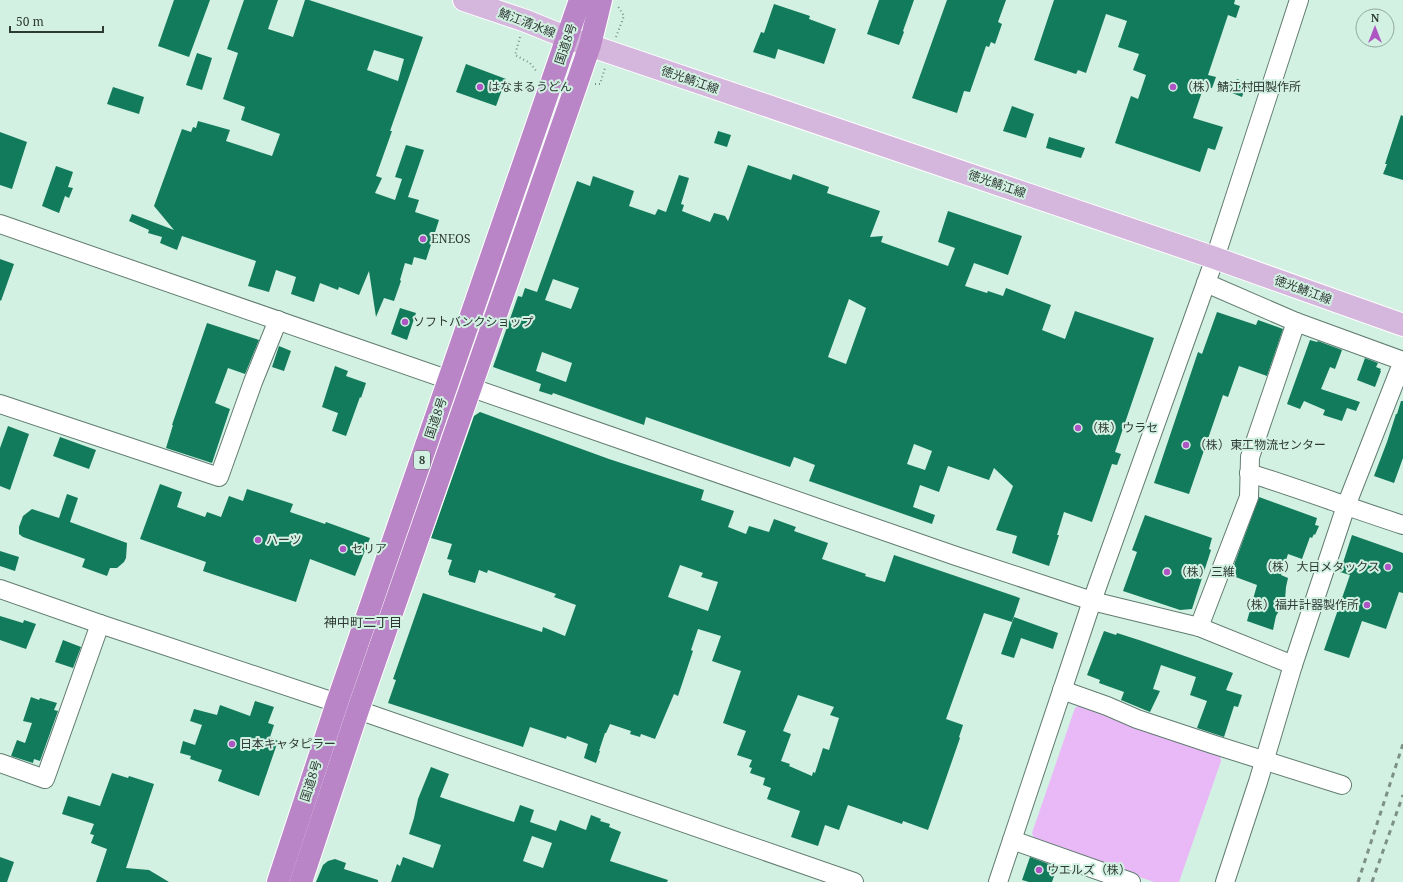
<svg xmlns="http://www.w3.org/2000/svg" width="1403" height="882" font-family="'Noto Serif','Noto Sans JP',serif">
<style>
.green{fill:#e9b8f6}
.building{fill:#127b5b;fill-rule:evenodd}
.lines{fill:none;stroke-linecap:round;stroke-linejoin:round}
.minor-casing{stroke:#617c70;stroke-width:20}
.major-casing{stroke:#fff;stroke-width:24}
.highway-casing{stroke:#fff;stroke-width:24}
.path{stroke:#798d84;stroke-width:2;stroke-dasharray:1 3;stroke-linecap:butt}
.minor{stroke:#fff;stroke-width:18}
.major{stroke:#d5b6dd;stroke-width:22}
.highway{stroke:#b985c6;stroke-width:22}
.rail{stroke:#7d9188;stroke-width:3;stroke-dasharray:5 5;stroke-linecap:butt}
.poi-dot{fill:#ad55c2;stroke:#d3f1e3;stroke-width:1.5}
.labels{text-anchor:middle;stroke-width:4;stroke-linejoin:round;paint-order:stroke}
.shield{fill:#d3f1e3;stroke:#607169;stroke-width:1}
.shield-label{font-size:11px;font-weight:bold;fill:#2e3a35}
.street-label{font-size:12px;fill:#2e3a35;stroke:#d3f1e3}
.poi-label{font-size:12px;fill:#2e3a35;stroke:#d3f1e3;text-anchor:start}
.neighbourhood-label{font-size:13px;fill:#2e3a35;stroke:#d3f1e3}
</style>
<rect width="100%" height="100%" fill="#d3f1e3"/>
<polygon class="green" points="1083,703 1219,750 1221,761 1179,882 1154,882 1035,841 1032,833 1075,708"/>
<g class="building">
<polygon points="174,0 210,0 189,57 158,46"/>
<path d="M244 0H278L268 29 293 37 305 0H309L423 37 390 131H392L376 176 382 178 375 193 395 200 402 179 395 177 406 145 424 150 408 197 419 200 415 212 439 220 426 260 414 257 412 265 405 263 400 280 401 281 394 301 384 298 376 317 369 271 359 295 339 287 338 290 320 283 314 302 291 294 296 277 276 270 269 292 248 286 256 261 182 236 177 250 160 243 162 237 148 233 149 230 129 221 132 214 174 230 154 206 182 129 191 132 193 127 196 128 198 121 230 130 226 141 272 156 280 134 241 120 245 107 223 99 238 53 227 49ZM374 50 404 59 398 81 367 70Z"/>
<polygon points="879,0 914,0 903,31 904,32 899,45 867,34"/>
<polygon points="947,0 1006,0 998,22 1002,24 995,44 991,42 989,47 986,46 970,92 964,91 957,113 912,98"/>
<polygon points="1054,0 1235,0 1234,4 1240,6 1236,18 1228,15 1208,75 1216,77 1212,88 1204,86 1193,118 1223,127 1215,150 1208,148 1200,172 1115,143 1131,96 1138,99 1146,75 1133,70 1139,54 1118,47 1127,21 1106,14 1086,73 1078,70 1076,74 1034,60"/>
<polygon points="774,4 810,16 809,19 836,29 824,64 778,49 775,59 753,52 761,32 764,33"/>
<polygon points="197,53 212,58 202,90 186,85"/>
<polygon points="466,64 506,79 496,106 456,92"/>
<polygon points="1237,79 1247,83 1242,97 1232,93"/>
<polygon points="113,87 144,97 139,114 107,104"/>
<polygon points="1012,106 1034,114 1026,138 1003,131"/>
<polygon points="1401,115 1403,116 1403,180 1383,174 1387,164 1385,164"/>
<polygon points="718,131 731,135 727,147 714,143"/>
<polygon points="0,132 27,142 12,189 0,185"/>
<polygon points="1049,137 1085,148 1081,158 1046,148"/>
<path d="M748 165 791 180 793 174 829 187 827 193 880 211 870 237 883 236 881 242 948 266 955 248 938 242 948 211 1022 236 1008 275 974 263 965 286 987 293 988 291 1003 296 1006 288 1051 305 1042 330 1065 339 1075 311 1154 338 1115 452 1121 454 1117 465 1112 464 1092 522 1064 512 1057 535H1059L1049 566 1012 553 1017 536 996 530 1013 486 994 468 989 480 948 466 939 492 920 485 913 507 935 515 932 524 809 481 815 465 794 457 790 467 646 417 644 425 553 393 552 395 539 391 541 384 493 367 518 296 522 297 525 288 537 292 577 181 590 186 593 176 634 191 629 206 655 215 658 209 666 212 679 175 689 178 681 204 684 205 682 211 710 222 714 213 725 216 728 221ZM553 279 579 288 571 309 545 300ZM849 299 866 308 846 364 828 357ZM542 352 572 363 566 382 536 371ZM914 444 932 451 925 470 907 464Z"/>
<polygon points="56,166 73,172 68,187 73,188 69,198 65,196 59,213 42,206"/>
<polygon points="0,259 14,264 1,301 0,300"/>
<polygon points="400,308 416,313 407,340 391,334"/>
<polygon points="1217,312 1256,325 1258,320 1283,329 1267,376 1239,366 1228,397 1223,395 1189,494 1154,483 1198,352 1202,354"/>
<polygon points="207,323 259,340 245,374 228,368 215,403 230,409 212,463 166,448 173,425 172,425"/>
<polygon points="1310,340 1317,342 1318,341 1342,350 1335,369 1330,367 1321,389 1360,402 1356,411 1347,408 1342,421 1323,415 1325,410 1304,401 1300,409 1287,404"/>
<polygon points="279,346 291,351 284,371 272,367"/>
<polygon points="1365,358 1378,363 1376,367 1381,369 1380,371 1381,371 1375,387 1357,380"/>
<polygon points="335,366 348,371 346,376 366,383 361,398 360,397 346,436 332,431 338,413 322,407"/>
<polygon points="1401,401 1403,401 1403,458 1394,483 1374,476 1387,442 1396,414 1397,414"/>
<path d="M480 412 609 459 704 490 701 500 734 511 728 527 746 534 749 526 769 532 774 519 796 527 794 531 828 543 822 559 866 574 865 576 885 582 894 555 1020 598 1012 622 984 613 946 719 963 725 959 737 960 738 928 830 903 821 902 824 848 805 839 830 825 825 818 846 791 837 800 811 767 799 771 788 763 785 765 778 750 773 752 768 749 767 752 760 737 755 746 731 723 723 741 671 712 661 721 636 698 629 691 650 693 651 678 696 674 694 655 739 641 734 640 737 630 734 631 731 610 724 606 733H605L599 751H600L596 763 584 758 588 744 567 736 566 739 530 727 523 747 388 703 396 680 393 679 423 593 542 632 543 627 565 636 576 605 554 597 556 594 488 570 487 573 479 570 475 583 449 575V573L448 572 452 560 447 559 452 544 431 538 474 416ZM680 565 703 573 701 577 718 582 708 611 668 597ZM798 695 834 707 830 715 839 718 829 750 823 748 815 773 813 772 812 776 789 766 790 764 781 761 791 734 783 731Z"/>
<polygon points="8,426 29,434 10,490 0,486 0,448"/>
<polygon points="60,437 96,450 89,469 53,456"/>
<polygon points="160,484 182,492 177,507 205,517 207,512 221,517 229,496 243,501 247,489 293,504 290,512 325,524 326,522 370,538 355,576 310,559 296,602 203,571 206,562 140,539"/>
<polygon points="67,494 78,498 70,522 127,543 126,558 124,562 117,568 110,568 107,576 82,567 85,559 23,537 19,534 19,527 23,516 32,509 59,518"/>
<polygon points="1259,497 1317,518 1315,525 1319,526 1315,535 1314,534 1312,538 1310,537 1302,559 1288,554 1281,575 1288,578 1286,587 1285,600 1276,616 1273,630 1247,621 1257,585 1233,576 1234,574 1231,573"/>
<polygon points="1145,515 1212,538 1209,549 1211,550 1192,609 1180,610 1123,591 1137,552 1132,550"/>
<polygon points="1352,535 1403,553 1403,593 1399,592 1386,629 1362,621 1349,658 1324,650 1350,575 1340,572"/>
<polygon points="0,551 19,557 15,571 0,566"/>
<polygon points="0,616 23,623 24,620 36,624 26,649 0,640"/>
<polygon points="1014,617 1058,633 1053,649 1021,638 1014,658 1001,654"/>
<polygon points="1104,631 1116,635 1117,633 1142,641 1233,673 1226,690 1242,695 1238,707 1234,706 1224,737 1197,728 1207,701 1190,695 1196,677 1161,665 1153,689 1160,691 1150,712 1121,700 1124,692 1099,683 1100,680 1087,675"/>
<polygon points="63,640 81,647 73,668 55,662"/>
<polygon points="31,697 39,700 40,698 57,703 54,710 58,711 40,761 34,759 33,763 11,756 17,740 25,743 32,723 23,721"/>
<polygon points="255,701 274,707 268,723 274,725 270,737 278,741 259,796 218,781 222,770 190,759 191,756 180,753 183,741 195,745 202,725 190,721 194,709 217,715 220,705 250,716"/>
<path d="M431 767 449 774 440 797 514 822 520 805 534 810 530 822 556 831 560 820 586 830 591 815 601 819 600 821 610 824 609 827 621 832 610 861 668 880 667 882H391L397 864 400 866 403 857 433 868 441 845 409 834 414 818 418 799ZM532 836 552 843 543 868 523 861Z"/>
<polygon points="112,773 128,778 129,776 154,784 126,868 149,870 169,882 96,882 107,849 91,843 94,835 90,834 94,824 62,814 68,796 100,806"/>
<polygon points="0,857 14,862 7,882 0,882"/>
<polygon points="1030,857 1057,867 1052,882 1029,882 1022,880"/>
<polygon points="335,859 346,863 344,869 378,880 378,882 316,882 323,865 328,861"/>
</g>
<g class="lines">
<g class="minor-casing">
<g id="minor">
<polyline points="0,224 956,556 1092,601 1199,627 1293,665"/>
<polyline points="1206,283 1296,322 1403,361 1346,506 1293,665 1258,782 1225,882"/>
<polyline points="0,404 219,477 253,382 278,320"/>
<path d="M1249 473C1300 489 1351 508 1403 525"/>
<polyline points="0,589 100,624 358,710 854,882"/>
<polyline points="1199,627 1249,497 1250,457 1296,322"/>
<polyline points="1062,690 1107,706 1137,719 1212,744 1342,785"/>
<polyline points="0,763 45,779 100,624"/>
<polyline points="1012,840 1131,882"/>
<polyline points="998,882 1092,601 1215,258 1299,0"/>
</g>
</g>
<g class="major-casing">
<polyline id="major" points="464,0 526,21 568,38 1215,258 1403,325"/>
</g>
<g class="highway-casing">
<g id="highway">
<polyline points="278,882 337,703 580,0"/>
<polyline points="301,882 358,710 576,86 590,45 601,0"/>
</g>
</g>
<g class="path">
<polyline points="520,37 515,55 530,63 537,72"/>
<polyline points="616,37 624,16 617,5"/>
<polyline points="595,84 600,84 605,68"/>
</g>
<use href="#minor" class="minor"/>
<use href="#major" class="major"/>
<use href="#highway" class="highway"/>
<g class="rail">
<polyline points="1358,882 1403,744"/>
<polyline points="1372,882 1403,795"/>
</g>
</g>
<g class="poi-dot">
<circle cx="480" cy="87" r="4"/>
<circle cx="1173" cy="87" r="4"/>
<circle cx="423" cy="239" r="4"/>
<circle cx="405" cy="322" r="4"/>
<circle cx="1078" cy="428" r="4"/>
<circle cx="1186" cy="445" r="4"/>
<circle cx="258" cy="540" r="4"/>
<circle cx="343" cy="549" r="4"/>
<circle cx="1388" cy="567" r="4"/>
<circle cx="1167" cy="572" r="4"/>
<circle cx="1367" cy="605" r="4"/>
<circle cx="232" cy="744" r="4"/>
<circle cx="1039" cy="870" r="4"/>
</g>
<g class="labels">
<rect class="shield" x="414" y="451" width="16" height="18" rx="3"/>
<g class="shield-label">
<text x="422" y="464">8</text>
</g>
<g class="street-label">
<text transform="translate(527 23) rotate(21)" y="4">鯖江清水線</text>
<text transform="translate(566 44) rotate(-71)" y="4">国道8号</text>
<text transform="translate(690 80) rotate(19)" y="4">徳光鯖江線</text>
<text transform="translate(997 184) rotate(19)" y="4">徳光鯖江線</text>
<text transform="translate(1303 290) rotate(20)" y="4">徳光鯖江線</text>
<text transform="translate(436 418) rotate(-71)" y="4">国道8号</text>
<text transform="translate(311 781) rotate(-72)" y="4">国道8号</text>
</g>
<g class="poi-label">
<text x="488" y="91">はなまるうどん</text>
<text x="1181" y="91">（株）鯖江村田製作所</text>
<text x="431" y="243">ENEOS</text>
<text x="413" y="326">ソフトバンクショップ</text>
<text x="1086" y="432">（株）ウラセ</text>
<text x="1194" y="449">（株）東工物流センター</text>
<text x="266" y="544">ハーツ</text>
<text x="351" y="553">セリア</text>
<text x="1380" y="571" text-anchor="end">（株）大日メタックス</text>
<text x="1175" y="576">（株）三維</text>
<text x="1359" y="609" text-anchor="end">（株）福井計器製作所</text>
<text x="240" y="748">日本キャタピラー</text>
<text x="1047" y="874">ウエルズ（株）</text>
</g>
<g class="neighbourhood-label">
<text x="363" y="627">神中町二丁目</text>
</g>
</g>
<g transform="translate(1375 28)"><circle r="19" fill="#d3f1e3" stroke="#91a89d"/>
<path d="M0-3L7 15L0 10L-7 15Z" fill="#ad55c2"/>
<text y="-6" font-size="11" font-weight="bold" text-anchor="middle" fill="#2e3a35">N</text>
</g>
<path d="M10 26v6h93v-6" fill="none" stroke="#2e3a35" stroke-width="2"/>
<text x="16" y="26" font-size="12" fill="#2e3a35" stroke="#d3f1e3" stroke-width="3" paint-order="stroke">50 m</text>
</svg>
